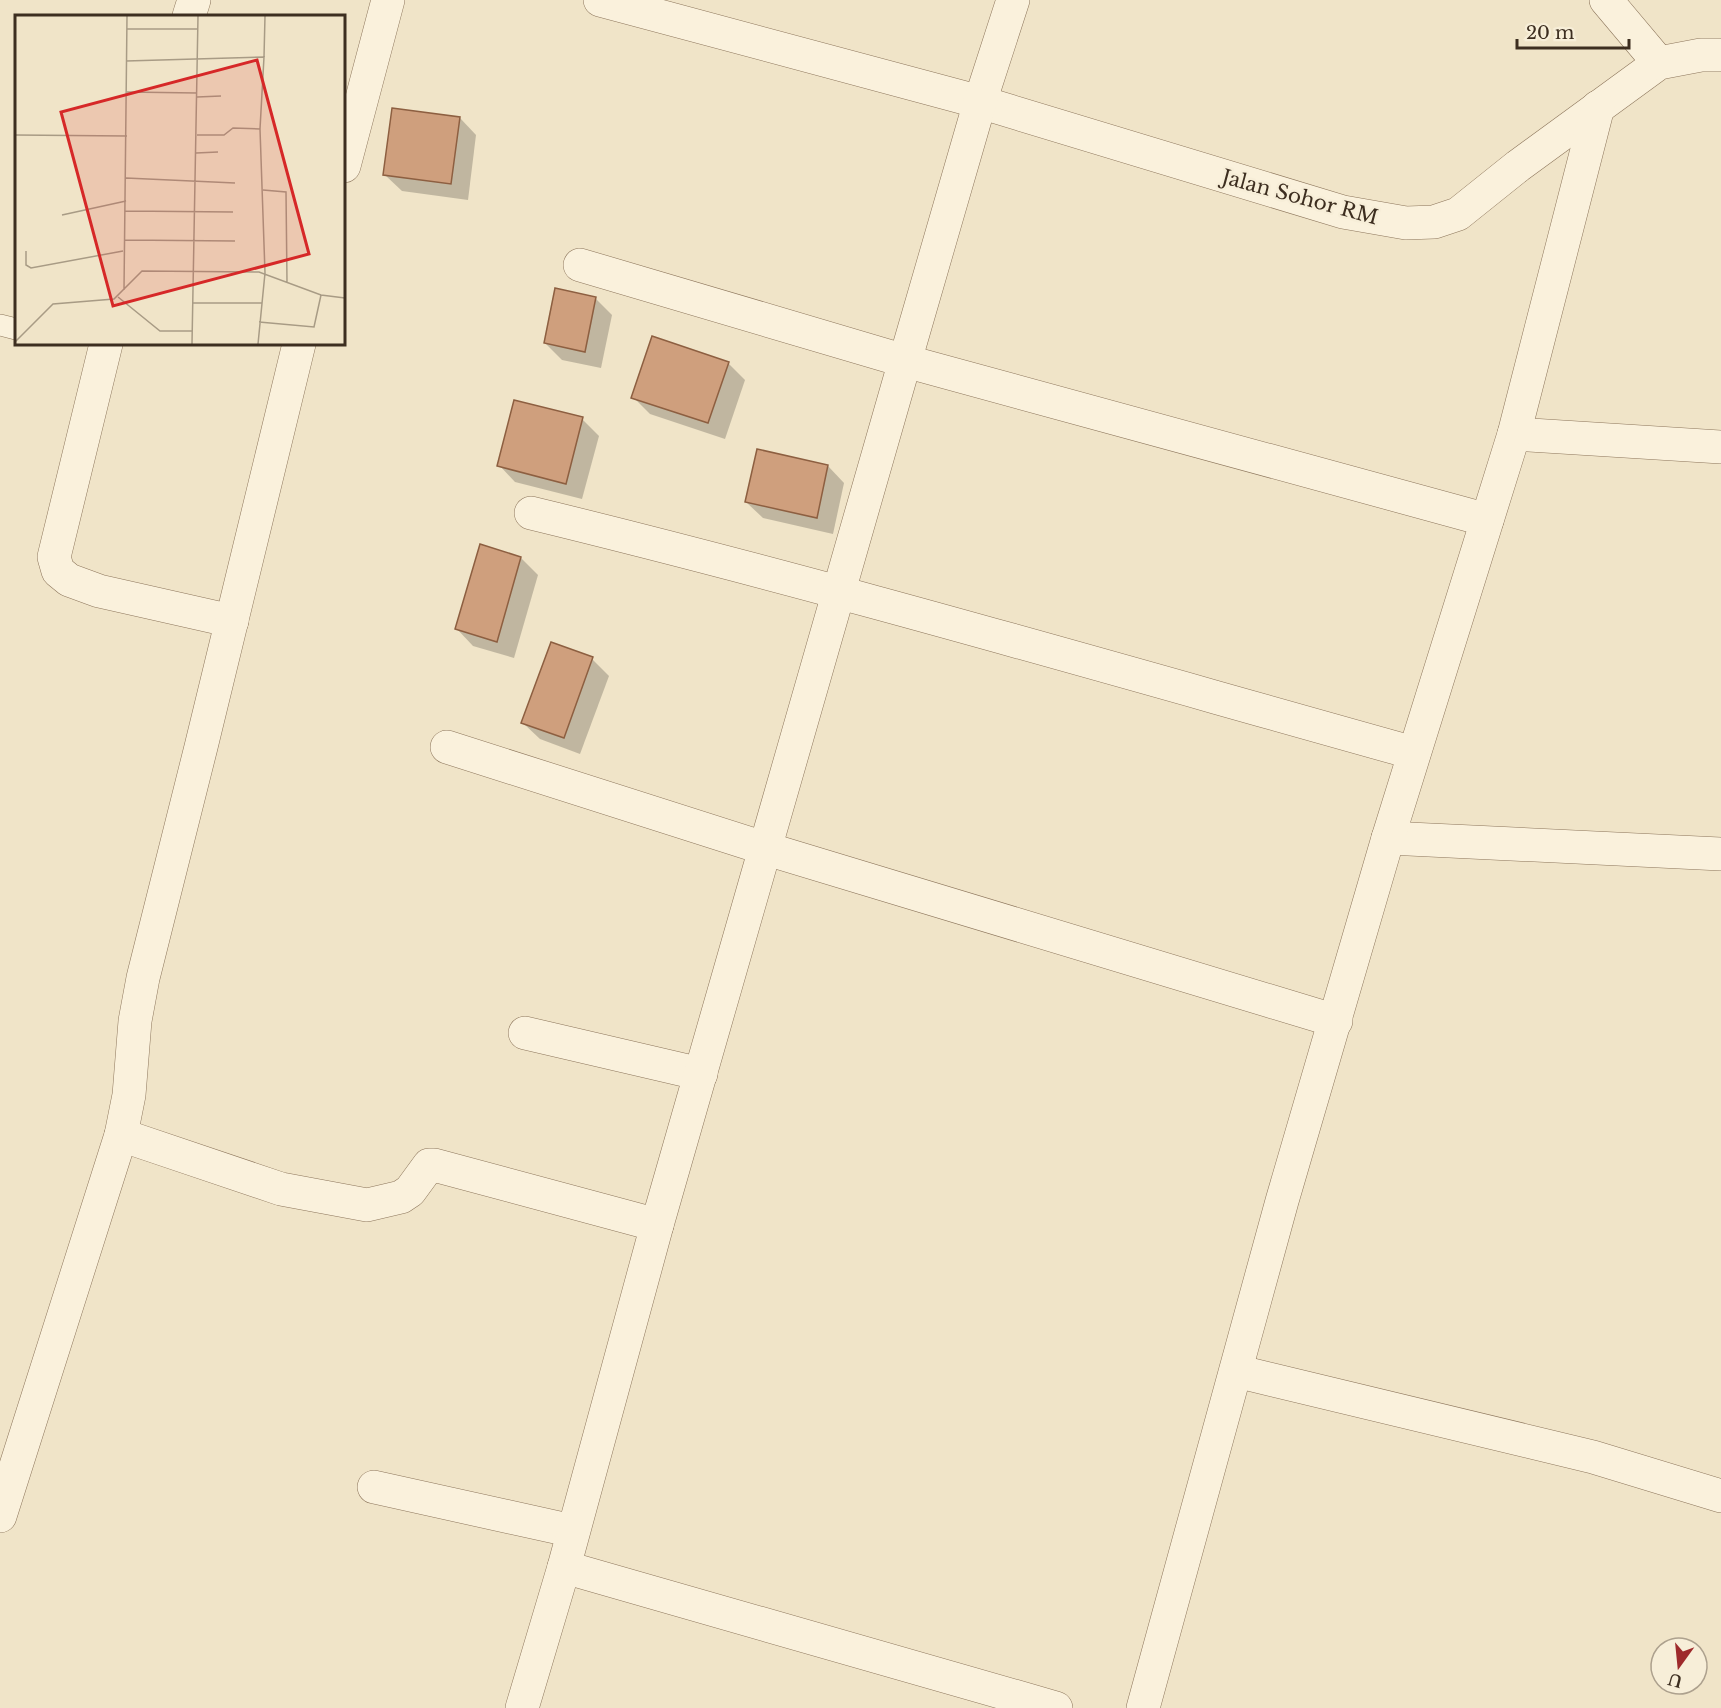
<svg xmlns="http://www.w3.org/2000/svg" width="1721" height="1708" font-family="'Libre Baskerville',serif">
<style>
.shadow{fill:#0003}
.building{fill:#cf9f7d;stroke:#8d5f41;stroke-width:1.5}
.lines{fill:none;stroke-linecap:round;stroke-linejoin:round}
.lane-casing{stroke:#8d765c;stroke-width:22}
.street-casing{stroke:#8d765c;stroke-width:34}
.lane{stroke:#faf1dc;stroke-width:21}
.street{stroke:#faf1dc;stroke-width:33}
.labels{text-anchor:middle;stroke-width:5;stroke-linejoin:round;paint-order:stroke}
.street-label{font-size:20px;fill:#3d2e20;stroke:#f7eed8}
.inset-road{fill:none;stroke:#a89b85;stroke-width:1.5}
.view{fill:#d62828;fill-opacity:0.15;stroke:#d62828;stroke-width:3}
.inset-edge{fill:none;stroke:#3d2e20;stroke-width:3}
</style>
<rect width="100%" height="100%" fill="#f0e4c8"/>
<g class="shadow">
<polygon points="460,118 476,135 468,200 402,191 385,175"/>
<polygon points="595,298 612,315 601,368 562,360 545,343"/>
<polygon points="728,363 745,380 725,439 650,414 633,397"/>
<polygon points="582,419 599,436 582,499 515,482 499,465"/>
<polygon points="828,466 844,483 833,534 763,518 746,502"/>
<polygon points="521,558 538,575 514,658 473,646 457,629"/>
<polygon points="592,659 609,676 580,754 540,739 523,723"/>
</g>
<g class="building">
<polygon points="392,108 460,117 451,184 383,175"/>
<polygon points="555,288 596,297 585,352 544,343"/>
<polygon points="652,336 729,362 708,423 631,398"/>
<polygon points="514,400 583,417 566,484 497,466"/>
<polygon points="757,449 828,465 817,518 745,502"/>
<polygon points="480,544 521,557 497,642 455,629"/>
<polygon points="551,642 593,657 564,738 521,723"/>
</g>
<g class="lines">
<g class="lane-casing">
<polyline id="lane" points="0,325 16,329"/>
</g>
<g class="street-casing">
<g id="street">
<polyline points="600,0 980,102 1343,212 1406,223 1434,222 1458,214 1518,166 1659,63 1701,55 1721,55"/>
<polyline points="1606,0 1659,63"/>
<polyline points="189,16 194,0"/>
<polyline points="344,166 388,0"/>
<polyline points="580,265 905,361 1487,520"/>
<polyline points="106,344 54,557 58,571 69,580 99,591 232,621"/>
<polyline points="1514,434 1721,447"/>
<path d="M531 513C827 585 1120 671 1414 753"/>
<polyline points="447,747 767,849 1336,1021"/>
<polyline points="1388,838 1721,854"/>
<polyline points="525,1033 701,1074"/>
<polyline points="121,1135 281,1189 367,1205 401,1197 410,1191 429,1165 434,1165 657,1225"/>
<polyline points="1236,1371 1593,1457 1721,1496"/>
<polyline points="374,1487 573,1531"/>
<polyline points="0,1516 121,1135 129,1095 135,1021 143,978 201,747 299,344"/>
<polyline points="564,1567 1056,1708"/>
<polyline points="522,1708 564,1567 657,1225 905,361 980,102 1013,0"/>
<polyline points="1143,1708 1282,1201 1388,838 1514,434 1598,107"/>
</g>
</g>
<use href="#lane" class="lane"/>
<use href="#street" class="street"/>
</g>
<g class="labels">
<g class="street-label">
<text transform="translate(1300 197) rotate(15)" y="7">Jalan Sohor RM</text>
</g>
</g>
<g transform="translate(15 15)">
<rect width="330" height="330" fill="#f0e4c8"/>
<path class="inset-road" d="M112 14H182M249 42 250 1M111 46 249 42 245 114 250 258 243 329M112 77 182 78M182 82 206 81M0 120 112 121M182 120H209L218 113 245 114M181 138 203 137M111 163 220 168M248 175 271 177 272 267M110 196 218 197M47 200 111 186M109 225 220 226M11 236V250L16 253 108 236M109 275 112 1M103 282 145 316H177M178 288H247M244 307 299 312 306 280M0 327 38 289 99 284 127 256 244 257 306 280 330 283M177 329 183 1"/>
<path class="view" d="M242 45 294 239 98 291 46 97Z"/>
<rect width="330" height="330" class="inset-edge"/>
</g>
<g transform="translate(1679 1666) rotate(195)"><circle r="28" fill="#f7eed8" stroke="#ada18e" stroke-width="1.5"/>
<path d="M0-4.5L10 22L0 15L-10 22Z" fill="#9e2a2b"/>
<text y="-9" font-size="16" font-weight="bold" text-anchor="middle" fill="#3d2e20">U</text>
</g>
<path d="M1517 39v9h112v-9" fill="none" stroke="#3d2e20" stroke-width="3"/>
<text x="1526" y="39" font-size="18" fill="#3d2e20" stroke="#f7eed8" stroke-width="4.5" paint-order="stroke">20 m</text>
</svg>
